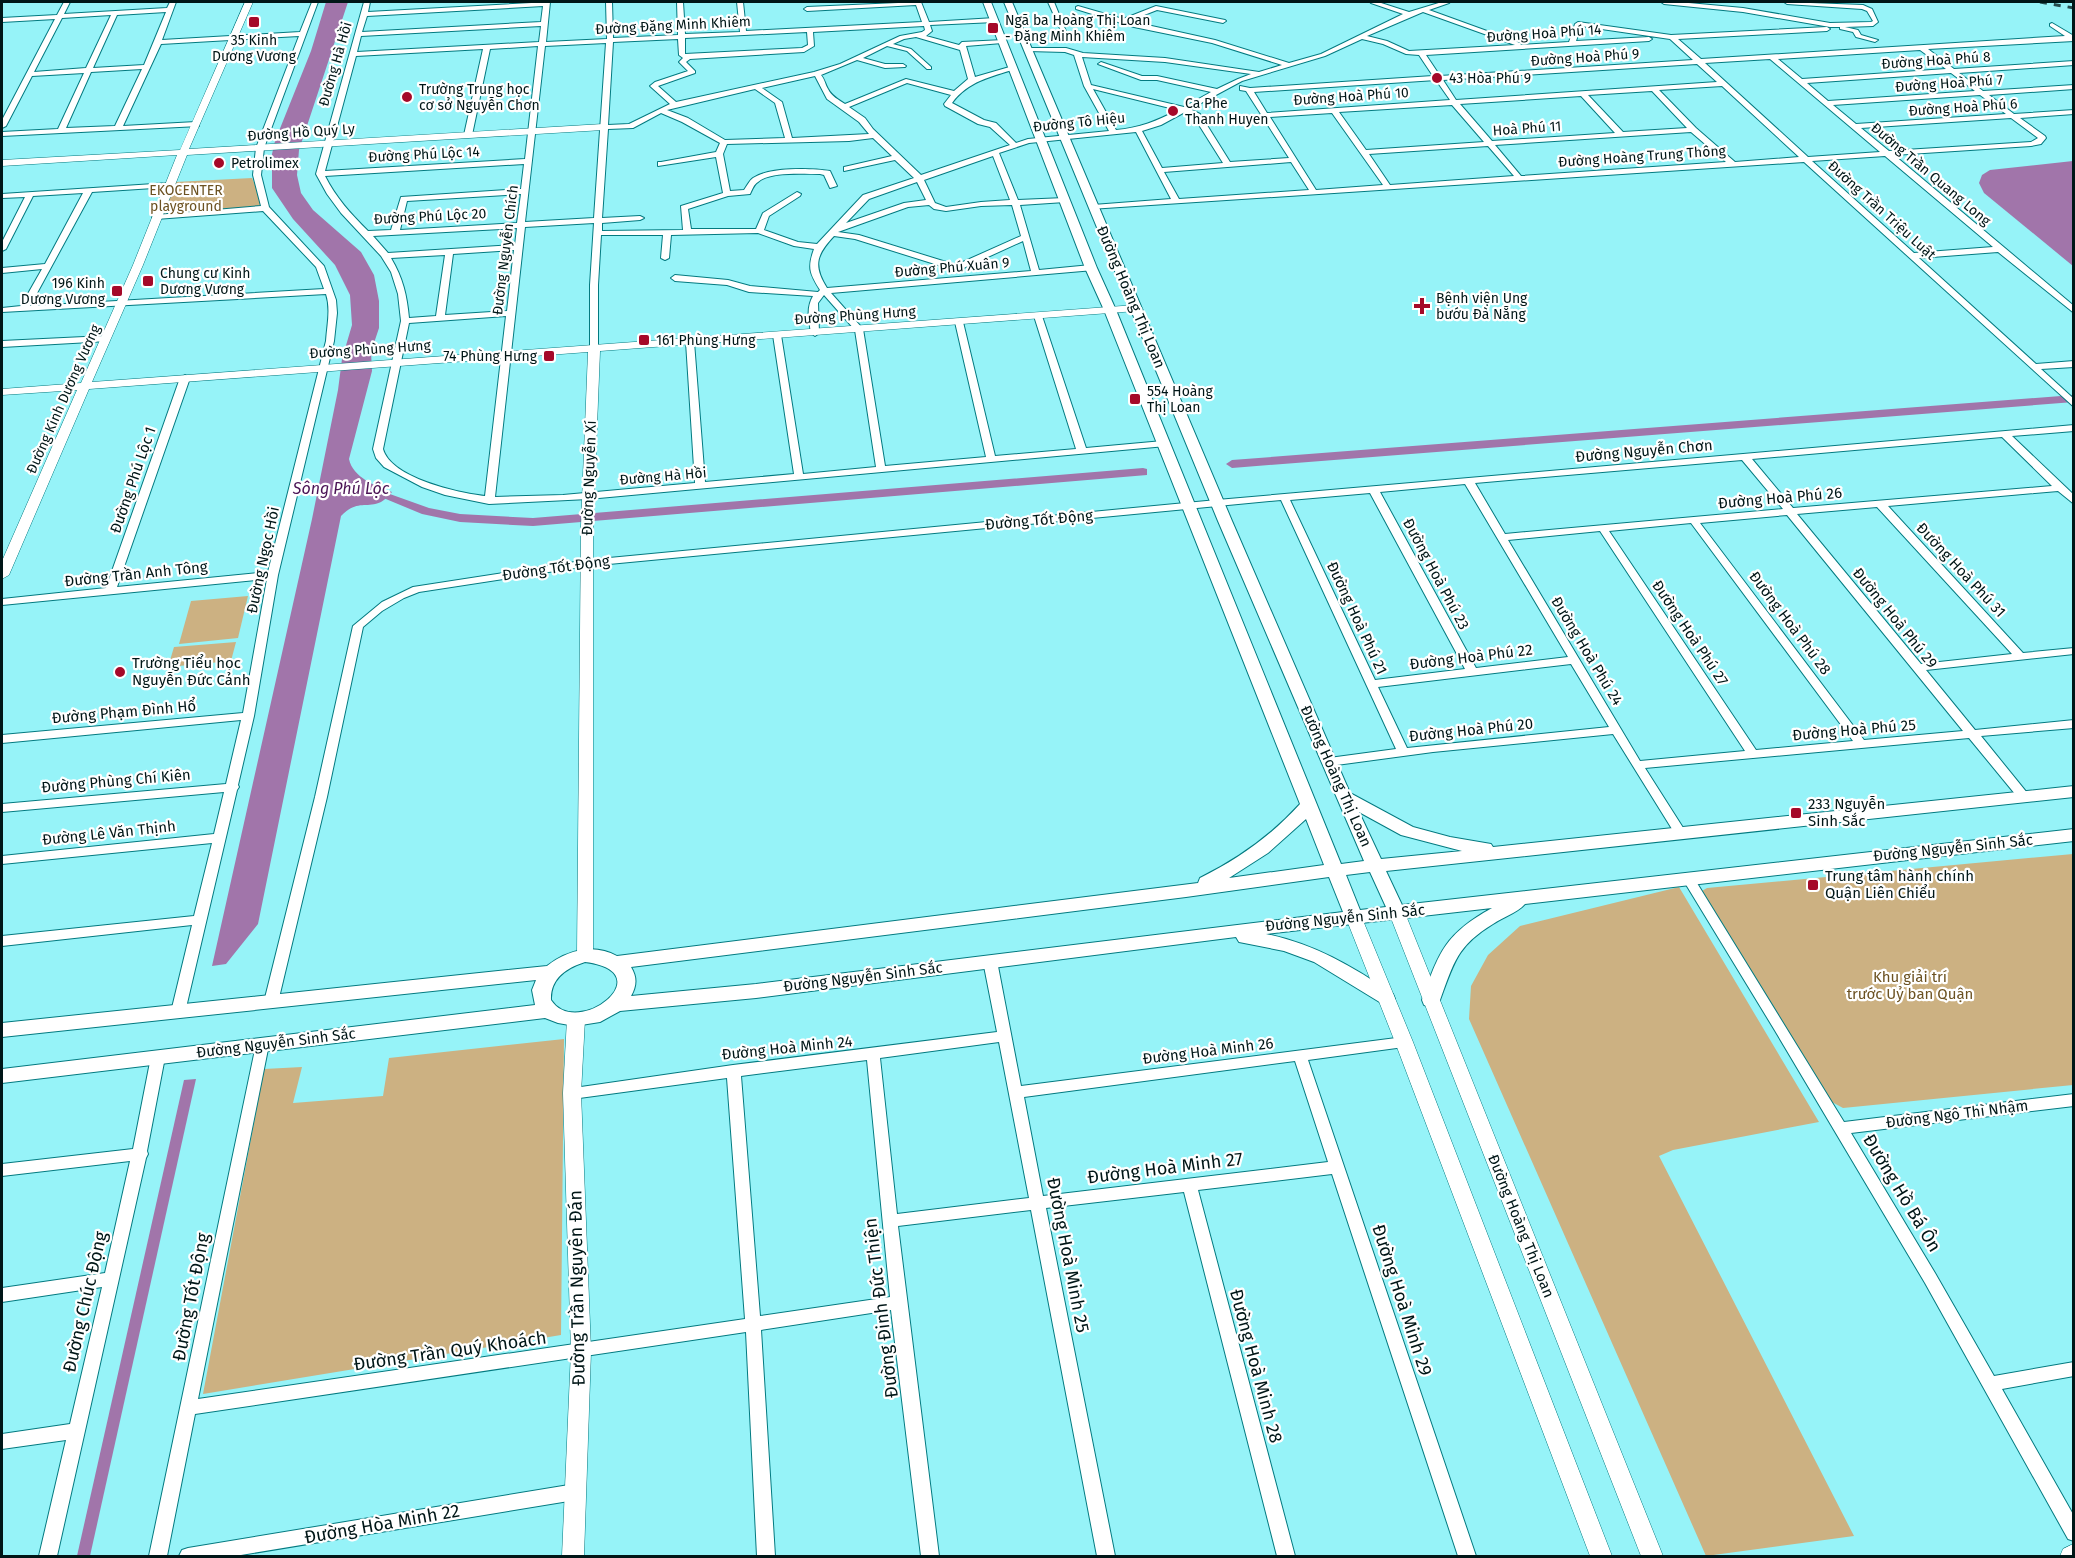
<svg xmlns="http://www.w3.org/2000/svg" width="2075" height="1558" font-family="'Fira Sans',sans-serif">
<style>
.green{fill:#ccb182}
.water{fill:#a175aa}
.lines{fill:none;stroke-linecap:round;stroke-linejoin:round}
.canal{fill:#a175aa;fill-rule:evenodd}
.minor-casing{stroke:#037a80;stroke-width:2}
.tertiary-casing{stroke:#037a80;stroke-width:1}
.secondary-casing{stroke:#037a80;stroke-width:2}
.minor{fill:#fff;fill-rule:evenodd}
.tertiary{fill:#fff;fill-rule:evenodd}
.secondary{fill:#fff;fill-rule:evenodd}
.rail{stroke:#244b4d;stroke-width:3;stroke-dasharray:7 7;stroke-linecap:butt}
.poi-dot{fill:#a50929;stroke:#fff;stroke-width:2}
.labels{text-anchor:middle;stroke-width:4.5;stroke-linejoin:round;paint-order:stroke}
.far-poi-label{font-size:14px;fill:#001617;stroke:#fff;text-anchor:start}
.far-street-label{font-size:14px;fill:#001617;stroke:#fff}
.far-park-label{font-size:14px;fill:#6c5222;stroke:#fff}
.street-label{font-size:15px;fill:#001617;stroke:#fff}
.poi-label{font-size:15px;fill:#001617;stroke:#fff;text-anchor:start}
.park-label{font-size:15px;fill:#6c5222;stroke:#fff}
.water-label{font-size:16px;font-style:italic;fill:#4a1355;stroke:#fff}
.near-street-label{font-size:18px;fill:#001617;stroke:#fff}
</style>
<rect width="100%" height="100%" fill="#96f3f8"/>
<g class="green">
<polygon points="252,178 265,208 156,217 175,182"/>
<polygon points="248,596 238,638 179,644 191,601"/>
<polygon points="236,642 231,661 168,667 174,647"/>
<polygon points="2073,854 2073,1085 1843,1108 1830,1101 1702,896 1702,891 1707,888"/>
<polygon points="1679,887 1819,1122 1673,1150 1659,1156 1854,1536 1706,1556 1469,1019 1471,986 1488,955 1520,926"/>
<polygon points="564,1039 561,1335 203,1394 264,1069 302,1067 293,1103 383,1096 389,1058"/>
</g>
<g class="water">
<path d="M326 2H348L299 150 297 175 301 193 313 210 361 252 374 275 379 301V328L371 352 372 371 349 459C353 478 376 486 392 492 389 495 385 500 381 502 365 509 358 499 341 516L258 924 226 964 212 966 312 519 338 390 342 359 352 325 350 295 335 265 293 219 272 188V154L275 141 311 51Z"/>
<polygon points="2073,161 2074,161 2073,266 1984,193 1979,183 1982,175 1990,170"/>
<polygon points="196,1079 90,1556 77,1556 184,1080"/>
</g>
<g class="lines">
<g class="canal">
<polygon points="2074,395 2074,402 1232,468 1226,464 1232,460"/>
<polygon points="1143,468 1147,469 1147,475 533,526 460,522 422,514 381,497 387,493 429,508 460,514 533,518"/>
</g>
<g class="minor-casing">
<g id="minor">
<path d="M64 2H70L64 14 167 8 170 2H176L162 40 300 32 312 2H318L264 148 261 175 269 207 324 266 336 300 337 313 334 341 278 575 254 716 238 785 239 787 237 790 185 1012 183 1016H173L171 1012 192 925 2 946V936L194 916 212 843 2 864V856L214 834 224 792 2 812V804L226 784 241 720 2 743V735L243 713 267 579 2 605V599L106 588 180 378 185 375 190 378 117 587 268 572 326 341C327 325 331 309 326 294L2 312V308L21 306 42 269 2 273V268L45 264 83 193 33 196 6 249 2 251V242L25 197 2 198V194L169 183 173 185 169 187 92 192 30 306 324 289 316 267 263 211 156 219 152 217 156 215 261 206 253 175 256 148 299 36 161 44 123 126 196 122H199V126L2 136V132L58 129 84 73 32 76 6 126 2 128V120L55 19 2 22V18L57 15ZM166 12 144 65 93 68 117 15ZM111 15 86 68 34 72 62 18ZM142 69 115 126 66 128 91 72Z"/>
<path d="M364 2H370L368 12 550 2 546 42 607 39 606 2H612L613 38 678 35 677 2H683L685 34 740 32 737 2H743L746 31 922 22 916 5 807 11 804 9 807 7 921 2 929 22 995 18 998 20 995 22 930 25 932 31 926 36 959 45 962 42 1004 40V42L1002 43 966 46 975 77 1013 66 1015 67V69C991 77 968 81 952 103L984 120 996 123 1016 143 1028 139 1109 131 1084 86 1074 55 1065 52 1028 51 1025 49 1026 48H1066L1083 53 1165 58 1259 72 1282 65 1212 43 1134 27 1076 9V7L1078 6 1123 19 1156 6 1225 20 1226 21 1223 23 1157 10 1129 21 1215 40 1289 63 1321 54 1403 14 1371 3 1370 2H1378L1409 12 1442 2H1450L1449 3 1429 10 1520 43 1521 45 1569 42 1575 24 1578 22 1671 35 1827 27 1830 29 1827 31 1678 39 1701 59 2065 36 2050 26V24L2052 23 2074 36V41L1928 49 1954 69 2074 61V65L1959 73 1983 91 2074 85V89L1989 95 2014 114 2074 110V114L2020 118 2045 136 2046 138 2041 144 2031 146 1894 155 2074 306V313L1998 252 1919 258 2036 364 2074 361V367L2041 369 2074 399V407L1804 162 1090 209V205H1093L1171 199 1136 132 1029 143 999 153 1018 200 1065 198 1069 200 1065 202 1020 205 1039 270 1091 265 1095 268 1094 270 831 293 863 329 885 466 986 457 955 322 959 319 963 322 995 456 1076 449 1034 316 1038 313 1042 316 1086 448 1163 441 1166 442V446L588 499 489 504 445 495 422 487 384 467 376 458 373 449 401 321 398 294 391 272 381 256 341 213 327 194 316 174ZM543 6 541 22 362 32 367 16ZM1423 12 1515 45 1409 51 1387 41 1367 36ZM541 26 539 42 357 52 361 36ZM924 26 925 30 922 32 900 36 840 64 814 72 676 102 658 86 695 73V71L686 62 690 59 804 52 814 46 813 32ZM1581 26 1670 39 1693 60 1440 76 1426 55 1649 41 1652 39 1649 37 1576 41ZM807 32 808 45 802 48 685 54V38ZM916 37 960 50 968 79 954 91 906 79 845 104C839 100 831 96 828 89 825 84 825 80 821 75L857 60 885 68 905 67 906 66 903 64H885L863 58 887 46 907 51 927 69H931V67L911 49 893 44 904 39ZM678 39 679 55 683 58 679 62 688 71 655 82 650 86 670 104 629 124 608 125 613 42ZM1362 39 1383 44 1406 54 1419 55 1433 76 1250 88 1240 86V90L1246 91 1289 158 1230 162 1200 114 1190 109 1242 81 1325 56ZM606 43 594 218 525 222 545 46ZM538 46 525 159 325 171 356 56 483 49 464 135 468 137 472 135 490 49ZM1920 50 1946 69 1802 79 1778 59ZM1082 57 1165 62 1251 74 1238 79 1217 89 1157 76H1142L1101 62 1098 64 1141 80H1157L1211 92 1184 107 1091 85ZM1770 59 1880 152 1808 157 1705 63ZM1697 64 1717 82 1456 100 1443 80ZM1951 73 1975 91 1828 101 1807 83ZM815 76 827 99 859 122 869 134 792 138 782 102 762 88ZM1436 80 1450 100 1267 113 1254 92ZM907 83 951 95 944 104 945 106 978 124 990 127 1010 145 921 175 873 129 865 118 849 107ZM1722 86 1799 157 1735 162 1696 128 1659 90ZM755 89 775 103 785 138 725 140 688 118 667 110ZM1093 89 1178 110C1157 121 1139 128 1116 130ZM1652 91 1687 128 1623 132 1588 95ZM1980 95 2006 114 1856 124 1833 105ZM1581 96 1615 133 1492 141 1460 104ZM1452 105 1484 142 1366 150 1339 112ZM1185 112 1194 117 1223 163 1162 168 1142 131 1161 125ZM661 113 682 122 720 143 716 152 661 162H658V166L716 157 723 193 681 206 683 230 602 231V223L640 220 644 218 640 216 602 218 608 129 633 128ZM1332 113 1383 185 1316 190 1270 117ZM2011 118 2038 138 2031 142 1889 151 1861 128ZM1691 132 1726 162 1521 176 1495 145ZM873 138 892 156 844 167V171L895 160 914 178 863 195 817 244 798 242 764 230 769 216 800 196 801 194 797 192 763 213 756 229H691L688 209 728 196 750 194C752 190 754 184 758 182 770 171 805 174 820 174L824 175 830 188 837 186 830 171C811 168 769 167 753 178 749 181 747 186 744 190L730 191 723 154 727 144 849 141ZM1488 146 1514 176 1390 185 1369 154ZM993 156 1010 200 981 202 946 207 935 203 924 180ZM1885 156 1993 247 1914 253 1812 161ZM1291 162 1309 190 1179 199 1164 172ZM524 164 521 189 401 197 391 230 368 231C351 214 336 198 325 176ZM917 182 926 200 904 203 846 223 869 199ZM521 194 517 223 400 230 407 201ZM929 205 934 209 946 211 981 206 1012 205 1021 236 956 265 859 235 838 232 908 207ZM594 223 590 285V349L594 352 598 349V285L601 235H663L661 258 665 260 669 258 671 235 758 233 794 246 814 249C807 268 810 274 820 290L818 292 750 286 728 280 675 275 671 278 675 281 727 285 749 292 813 296C806 308 809 320 811 333L815 336 819 333 818 303 824 295 855 330 876 467 803 474 781 335 777 332 773 335 794 474 705 482 694 342 690 339 686 342 695 483 563 495 495 497 525 227ZM517 228 515 245 388 253 373 236ZM834 236 855 239 957 271 1023 241 1031 271 827 288C813 266 816 255 834 236ZM514 250 507 311 445 315 453 254ZM445 255 436 316 409 318C407 296 403 278 391 258ZM506 316 485 496C458 493 391 478 383 449L409 323Z"/>
<polygon points="1048,2 1054,2 1067,34 1062,33"/>
<polygon points="1661,2 1678,2 1743,8 1830,23 1871,22 1873,21 1867,11 1862,9 1787,4 1784,2 1863,5 1872,9 1878,22 1873,26 1845,27 1858,30 1861,35 1878,40 1875,42 1856,37 1853,32 1840,29 1840,27 1830,27 1743,12 1664,4"/>
<polygon points="105,336 109,339 108,341 2,347 2,341"/>
<path d="M2074 425V431L2012 436 2074 495V504L2058 491 1888 506 2023 653 2074 648V654L1926 670 1975 730 2074 720V728L1981 736 2028 794 2030 797 2028 800H2020L1969 738 1645 768 1687 834 1681 838 1677 837 1613 734 1433 752 1329 766 1325 765 1323 762 1325 759 1329 758 1396 749 1281 500 588 566 419 592 404 598 382 611 363 627 327 797 278 1002 276 1006H266L264 1002 315 797 353 626 382 602 413 587 588 560 1217 500ZM2002 437 2052 486 1793 508 1752 459ZM1742 460 1783 509 1505 534 1475 483ZM1465 484 1568 657 1476 668 1380 492ZM1370 493 1465 669 1375 680 1290 500ZM1877 507 2012 654 1921 664 1797 514ZM1787 515 1963 731 1864 740 1700 523ZM1691 523 1853 741 1756 750 1609 531ZM1600 531 1745 751 1640 761 1508 540ZM1571 664 1609 727 1407 748 1378 687Z"/>
<polygon points="1688,874 1692,875 1844,1122 2074,1094 2074,1106 1851,1133 1935,1273 1994,1376 2074,1362 2074,1376 2002,1389 2074,1516 2074,1541 2068,1539 1925,1283 1774,1029 1682,878 1684,875"/>
<path d="M990 956 995 958 997 961 1021 1086 1404 1037 1409 1038 1411 1042 1409 1046 1404 1047 1308 1060 1476 1556H1458L1332 1174 1198 1190 1295 1556H1277L1184 1192 1046 1208 1115 1556H1097L1031 1210 898 1226 939 1556H921L891 1310 761 1330 775 1556H757L746 1332 195 1414 167 1556H149L257 1040 262 1039 267 1040 269 1044 198 1399 745 1319 727 1078 572 1099 567 1097 565 1093 567 1089 733 1065 997 1032 983 961 985 958ZM999 1042 1029 1198 897 1214 880 1058ZM867 1060 890 1297 760 1316 741 1076ZM1295 1061 1328 1162 1043 1196 1024 1097Z"/>
<polygon points="158,1052 163,1053 165,1057 147,1151 148,1154 146,1158 57,1556 39,1556 66,1440 2,1449 2,1434 70,1424 102,1287 2,1302 2,1288 105,1273 130,1161 2,1176 2,1164 133,1149 151,1057 153,1053"/>
<polygon points="575,1484 581,1486 584,1492 581,1498 575,1500 235,1556 179,1556 182,1550 188,1548"/>
</g>
</g>
<g class="tertiary-casing">
<g id="tertiary">
<polygon points="245,2 253,2 189,149 603,124 608,127 603,130 187,155 143,265 92,382 1136,305 1141,308 1136,311 600,351 593,526 593,955 591,959 579,959 577,955 581,526 588,352 89,389 9,575 2,579 2,561 77,390 2,395 2,389 81,383 133,265 177,155 2,166 2,160 180,150"/>
<polygon points="1397,907 1403,909 1405,913 1663,1556 1641,1556 1389,913 1391,909"/>
<polygon points="1354,912 1360,914 1362,918 1413,1042 1612,1556 1590,1556 1395,1042 1346,918 1348,914"/>
<polygon points="576,1013 582,1014 585,1019 581,1093 591,1351 584,1556 562,1556 571,1351 563,1093 567,1019 570,1014"/>
<polygon points="2071,1545 2074,1545 2074,1556 2060,1556 2063,1549"/>
</g>
</g>
<g class="secondary-casing">
<path id="secondary" d="M983 2H991L1097 268 1116 310 1341 864 1364 861 1218 521 1004 2H1012L1232 521 1350 793 1413 827 1450 837 1491 844 1493 847 2074 786V797L1386 871 1402 905 2074 829V841L1525 904C1517 913 1503 917 1493 924 1457 946 1454 962 1440 1000L1438 1005 1431 1007 1424 1005 1422 1000C1439 952 1445 934 1492 908L1266 934C1314 944 1352 966 1393 994L1395 999 1393 1004 1386 1006 1314 962 1284 951 1239 942 1236 937 756 998 620 1011 600 1022 575 1026 558 1023 545 1018 2 1083V1069L535 1005 532 990 536 980 2 1037V1023L547 966C567 950 594 943 617 956L1198 883 1200 878C1238 859 1271 836 1300 804L1104 310 1085 268ZM1359 812 1401 835 1462 851 1381 859ZM1306 819 1324 865 1229 878 1268 853ZM1370 872 1386 907 1360 910 1346 875ZM1329 877 1343 912 756 984 631 996C637 985 637 977 631 967L1186 897ZM585 962C664 972 577 1040 551 1000 550 979 566 968 585 962Z"/>
</g>
<use href="#minor" class="minor"/>
<use href="#tertiary" class="tertiary"/>
<use href="#secondary" class="secondary"/>
<polyline class="rail" points="2040,2 2074,8"/>
</g>
<g class="poi-dot">
<rect x="248" y="16" width="12" height="12" rx="3"/>
<rect x="987" y="22" width="12" height="12" rx="3"/>
<circle cx="1437" cy="78" r="6"/>
<circle cx="407" cy="97" r="6"/>
<circle cx="1173" cy="111" r="6"/>
<circle cx="219" cy="163" r="6"/>
<rect x="142" y="275" width="12" height="12" rx="3"/>
<rect x="111" y="285" width="12" height="12" rx="3"/>
<path d="M1419 297h6v6h6v6h-6v6h-6v-6h-6v-6h6z"/>
<rect x="638" y="334" width="12" height="12" rx="3"/>
<rect x="543" y="350" width="12" height="12" rx="3"/>
<rect x="1129" y="393" width="12" height="12" rx="3"/>
<circle cx="120" cy="672" r="6"/>
<rect x="1790" y="807" width="12" height="12" rx="3"/>
<rect x="1807" y="879" width="12" height="12" rx="3"/>
</g>
<g class="labels">
<g class="far-poi-label">
<text x="1005" y="25">Ngã ba Hoàng Thị Loan<tspan x="1005" dy="16">- Đặng Minh Khiêm</tspan></text>
<text x="254" y="45" text-anchor="middle">35 Kinh<tspan x="254" dy="16">Dương Vương</tspan></text>
<text x="1449" y="83">43 Hòa Phú 9</text>
<text x="419" y="94">Trường Trung học<tspan x="419" dy="16">cơ sở Nguyễn Chơn</tspan></text>
<text x="1185" y="108">Ca Phe<tspan x="1185" dy="16">Thanh Huyen</tspan></text>
<text x="231" y="168">Petrolimex</text>
<text x="160" y="278">Chung cư Kinh<tspan x="160" dy="16">Dương Vương</tspan></text>
<text x="105" y="288" text-anchor="end">196 Kinh<tspan x="105" dy="16">Dương Vương</tspan></text>
<text x="1436" y="303">Bệnh viện Ung<tspan x="1436" dy="16">bướu Đà Nẵng</tspan></text>
<text x="656" y="345">161 Phùng Hưng</text>
<text x="537" y="361" text-anchor="end">74 Phùng Hưng</text>
<text x="1147" y="396">554 Hoàng<tspan x="1147" dy="16">Thị Loan</tspan></text>
</g>
<g class="far-street-label">
<text transform="translate(673 25) rotate(-3)" y="5">Đường Đặng Minh Khiêm</text>
<text transform="translate(1544 33) rotate(-4)" y="5">Đường Hoà Phú 14</text>
<text transform="translate(1585 57) rotate(-4)" y="5">Đường Hoà Phú 9</text>
<text transform="translate(1936 60) rotate(-4)" y="5">Đường Hoà Phú 8</text>
<text transform="translate(335 64) rotate(-74)" y="5">Đường Hà Hồi</text>
<text transform="translate(1949 83) rotate(-4)" y="5">Đường Hoà Phú 7</text>
<text transform="translate(1351 96) rotate(-4)" y="5">Đường Hoà Phú 10</text>
<text transform="translate(1963 107) rotate(-4)" y="5">Đường Hoà Phú 6</text>
<text transform="translate(1079 122) rotate(-6)" y="5">Đường Tô Hiệu</text>
<text transform="translate(1527 128) rotate(-4)" y="5">Hoà Phú 11</text>
<text transform="translate(301 132) rotate(-4)" y="5">Đường Hồ Quý Ly</text>
<text transform="translate(424 154) rotate(-3)" y="5">Đường Phú Lộc 14</text>
<text transform="translate(1642 156) rotate(-4)" y="5">Đường Hoàng Trung Thông</text>
<text transform="translate(1931 174) rotate(40)" y="5">Đường Trần Quang Long</text>
<text transform="translate(1882 210) rotate(42)" y="5">Đường Trần Triệu Luật</text>
<text transform="translate(430 216) rotate(-3)" y="5">Đường Phú Lộc 20</text>
<text transform="translate(505 250) rotate(-83)" y="5">Đường Nguyễn Chích</text>
<text transform="translate(952 267) rotate(-5)" y="5">Đường Phú Xuân 9</text>
<text transform="translate(855 315) rotate(-4)" y="5">Đường Phùng Hưng</text>
<text transform="translate(370 349) rotate(-4)" y="5">Đường Phùng Hưng</text>
<text transform="translate(63 399) rotate(-66)" y="5">Đường Kinh Dương Vương</text>
<text transform="translate(663 476) rotate(-5)" y="5">Đường Hà Hồi</text>
</g>
<g class="far-park-label">
<text x="186" y="195">EKOCENTER<tspan x="186" dy="16">playground</tspan></text>
</g>
<g class="street-label">
<text transform="translate(1131 297) rotate(67)" y="5">Đường Hoàng Thị Loan</text>
<text transform="translate(1644 451) rotate(-5)" y="5">Đường Nguyễn Chơn</text>
<text transform="translate(589 478) rotate(-88)" y="5">Đường Nguyễn Xí</text>
<text transform="translate(133 480) rotate(-71)" y="5">Đường Phú Lộc 1</text>
<text transform="translate(1780 498) rotate(-5)" y="5">Đường Hoà Phú 26</text>
<text transform="translate(1039 520) rotate(-5)" y="5">Đường Tốt Động</text>
<text transform="translate(263 560) rotate(-78)" y="5">Đường Ngọc Hồi</text>
<text transform="translate(556 568) rotate(-8)" y="5">Đường Tốt Động</text>
<text transform="translate(1961 570) rotate(47)" y="5">Đường Hoà Phú 31</text>
<text transform="translate(136 574) rotate(-6)" y="5">Đường Trần Anh Tông</text>
<text transform="translate(1436 574) rotate(62)" y="5">Đường Hoà Phú 23</text>
<text transform="translate(1357 618) rotate(65)" y="5">Đường Hoà Phú 21</text>
<text transform="translate(1895 618) rotate(51)" y="5">Đường Hoà Phú 29</text>
<text transform="translate(1790 623) rotate(53)" y="5">Đường Hoà Phú 28</text>
<text transform="translate(1690 633) rotate(56)" y="5">Đường Hoà Phú 27</text>
<text transform="translate(1587 651) rotate(59)" y="5">Đường Hoà Phú 24</text>
<text transform="translate(1471 657) rotate(-7)" y="5">Đường Hoà Phú 22</text>
<text transform="translate(124 712) rotate(-5)" y="5">Đường Phạm Đình Hổ</text>
<text transform="translate(1471 730) rotate(-6)" y="5">Đường Hoà Phú 20</text>
<text transform="translate(1854 730) rotate(-5)" y="5">Đường Hoà Phú 25</text>
<text transform="translate(1336 776) rotate(66)" y="5">Đường Hoàng Thị Loan</text>
<text transform="translate(116 781) rotate(-5)" y="5">Đường Phùng Chí Kiên</text>
<text transform="translate(109 833) rotate(-6)" y="5">Đường Lê Văn Thịnh</text>
<text transform="translate(1953 848) rotate(-6)" y="5">Đường Nguyễn Sinh Sắc</text>
<text transform="translate(1345 918) rotate(-6)" y="5">Đường Nguyễn Sinh Sắc</text>
<text transform="translate(863 977) rotate(-7)" y="5">Đường Nguyễn Sinh Sắc</text>
<text transform="translate(276 1043) rotate(-7)" y="5">Đường Nguyễn Sinh Sắc</text>
<text transform="translate(787 1048) rotate(-6)" y="5">Đường Hoà Minh 24</text>
<text transform="translate(1208 1051) rotate(-7)" y="5">Đường Hoà Minh 26</text>
<text transform="translate(1957 1114) rotate(-7)" y="5">Đường Ngô Thì Nhậm</text>
<text transform="translate(1521 1226) rotate(68)" y="5">Đường Hoàng Thị Loan</text>
</g>
<g class="poi-label">
<text x="132" y="668">Trường Tiểu học<tspan x="132" dy="17">Nguyễn Đức Cảnh</tspan></text>
<text x="1808" y="809">233 Nguyễn<tspan x="1808" dy="17">Sinh Sắc</tspan></text>
<text x="1825" y="881">Trung tâm hành chính<tspan x="1825" dy="17">Quận Liên Chiểu</tspan></text>
</g>
<g class="park-label">
<text x="1910" y="982">Khu giải trí<tspan x="1910" dy="17">trước Uỷ ban Quận</tspan></text>
</g>
<g class="water-label">
<text x="341" y="494">Sông Phú Lộc</text>
</g>
<g class="near-street-label">
<text transform="translate(1165 1168) rotate(-7)" y="6">Đường Hoà Minh 27</text>
<text transform="translate(1902 1193) rotate(59)" y="6">Đường Hồ Bá Ôn</text>
<text transform="translate(1068 1255) rotate(79)" y="6">Đường Hoà Minh 25</text>
<text transform="translate(577 1288) rotate(-91)" y="6">Đường Trần Nguyên Đán</text>
<text transform="translate(191 1297) rotate(-79)" y="6">Đường Tốt Động</text>
<text transform="translate(1402 1300) rotate(72)" y="6">Đường Hoà Minh 29</text>
<text transform="translate(85 1302) rotate(-77)" y="6">Đường Chúc Động</text>
<text transform="translate(881 1308) rotate(-97)" y="6">Đường Đinh Đức Thiện</text>
<text transform="translate(450 1351) rotate(-8)" y="6">Đường Trần Quý Khoách</text>
<text transform="translate(1256 1366) rotate(75)" y="6">Đường Hoà Minh 28</text>
<text transform="translate(382 1524) rotate(-10)" y="6">Đường Hòa Minh 22</text>
</g>
</g>
<rect width="2075" height="1558" fill="none" stroke="#001617" stroke-width="6"/>
</svg>
